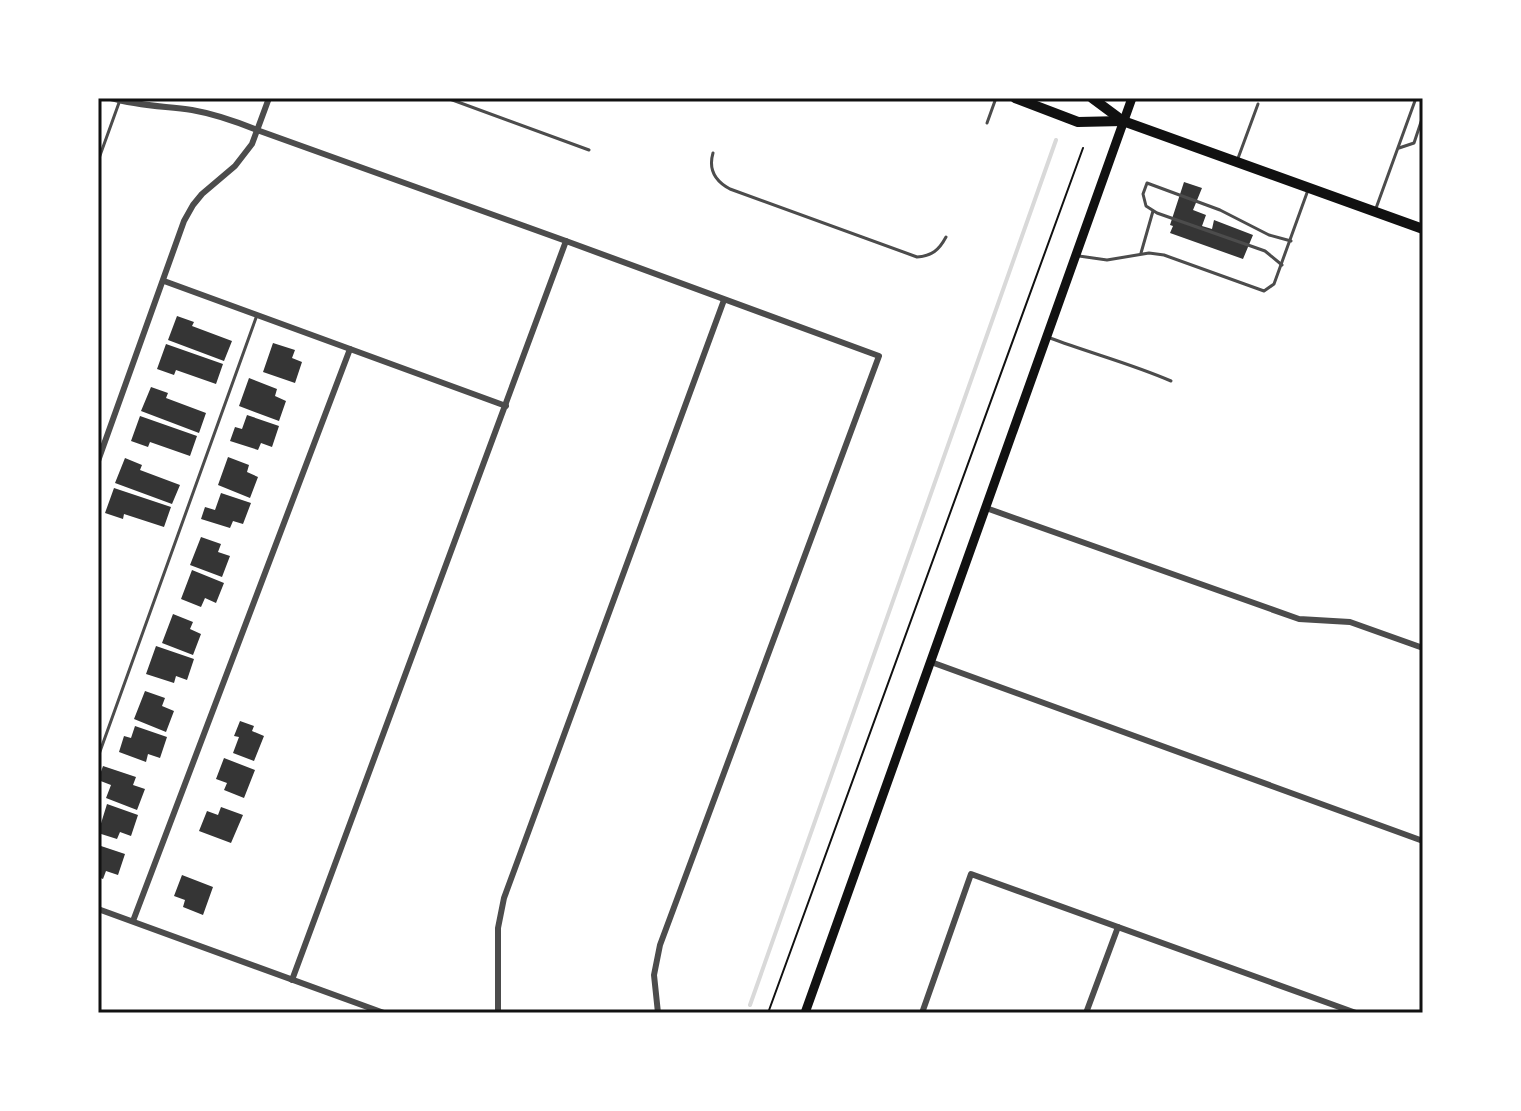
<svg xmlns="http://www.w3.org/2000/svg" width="1521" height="1111" font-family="Figtree,sans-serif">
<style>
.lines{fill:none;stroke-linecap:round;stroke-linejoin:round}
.stream{stroke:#d9d9d9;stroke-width:4}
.building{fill:#353535}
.path{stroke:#111;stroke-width:2}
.service{stroke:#4c4c4c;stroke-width:3}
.minor{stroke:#4c4c4c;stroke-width:6}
.secondary{stroke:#111;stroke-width:9}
.primary{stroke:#111;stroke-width:10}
.neatline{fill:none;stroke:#111;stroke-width:3}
</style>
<rect width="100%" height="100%" fill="#fff"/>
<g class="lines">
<polyline class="stream" points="750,1005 1056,140"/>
</g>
<g class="building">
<polygon points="1184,182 1202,188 1193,210 1206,215 1202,226 1212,229 1214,220 1253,235 1243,259 1170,233 1173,226 1170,225"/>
<polygon points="177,316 194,322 192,326 232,341 224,361 168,340"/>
<polygon points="273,343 295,350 292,358 302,362 295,383 263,372"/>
<polygon points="166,344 223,364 216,384 176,370 174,375 157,369"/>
<polygon points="249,378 277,389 275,396 286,401 279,421 239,406"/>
<polygon points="151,387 168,393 166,398 206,413 199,433 141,411"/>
<polygon points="247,415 279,426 272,447 261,443 258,450 230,441 235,427 242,429"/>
<polygon points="140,416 197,436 190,456 150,442 148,447 131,441"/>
<polygon points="228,457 249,465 247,472 258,477 250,498 218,485"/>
<polygon points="125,458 142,465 140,470 180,485 172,504 115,483"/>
<polygon points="114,488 171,507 164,527 124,514 123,519 105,513"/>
<polygon points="221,493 251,503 243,524 233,521 230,528 201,519 205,507 215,510"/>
<polygon points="201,537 221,544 218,552 230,556 222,577 190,565"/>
<polygon points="192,570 224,583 216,603 205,598 201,607 181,599"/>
<polygon points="173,614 193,622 190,629 201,634 193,655 162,643"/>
<polygon points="156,646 194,659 187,680 176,676 174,683 146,674"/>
<polygon points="145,691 165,698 162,706 174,711 166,732 134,719"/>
<polygon points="240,721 254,726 252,731 264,736 254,761 233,753 239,737 234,736"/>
<polygon points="135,726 167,737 160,758 148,754 146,762 119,752 124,736 131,738"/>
<polygon points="224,758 255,770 244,798 224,790 227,783 216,779"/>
<polygon points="103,766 136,777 133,785 145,789 137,810 106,798 111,785 98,780"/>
<polygon points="107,804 138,815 131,836 120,832 117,839 98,833"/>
<polygon points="221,807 243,815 231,843 199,831 207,811 218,815"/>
<polygon points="98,845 125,854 118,875 106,871 103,879 98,877"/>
<polygon points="182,875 213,887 203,915 183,907 185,900 174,896"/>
</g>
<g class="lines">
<polyline class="path" points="768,1013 1083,148"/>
<g class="service">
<polyline points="447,98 589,150"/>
<polyline points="987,123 996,98"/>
<polyline points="1399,148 1414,143 1423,116"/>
<path d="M713 153C708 170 715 181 730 189L917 257C932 256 939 250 946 237"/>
<polyline points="98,161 120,100"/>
<polyline points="1237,161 1258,104"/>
<polyline points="1375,211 1416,98"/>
<polyline points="1141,253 1153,211"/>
<polyline points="1079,256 1107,260 1149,253 1164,255 1264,291 1274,284 1308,190"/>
<polyline points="1282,265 1265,251 1157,213 1146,206 1143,194 1147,183 1220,210 1269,235 1291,241"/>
<path d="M1050 338C1090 353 1132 364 1171 381"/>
<polyline points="98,757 257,315"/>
</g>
<g class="minor">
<path d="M111 98C139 106 163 106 192 110 215 114 235 121 257 130L566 241 879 356 660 945 654 975 658 1013"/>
<polyline points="164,281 506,406"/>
<polyline points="98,461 184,221 193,205 202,194 235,166 252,144 269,98"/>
<polyline points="986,508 1299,619 1350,622 1423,648"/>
<polyline points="931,662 1423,841"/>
<polyline points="98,909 384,1013"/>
<polyline points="133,921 350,349"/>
<polyline points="292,980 566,241"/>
<polyline points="498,1013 498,928 504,898 724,300"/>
<polyline points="922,1013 971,874 1356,1013"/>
<polyline points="1086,1013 1118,927"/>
</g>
<polyline class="secondary" points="805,1013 1132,98"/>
<g class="primary">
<polyline points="1015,98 1078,122 1123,121"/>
<polyline points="1092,98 1123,121 1423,229"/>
</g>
</g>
<rect width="1521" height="1111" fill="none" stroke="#ffffff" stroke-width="200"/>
<rect x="100" y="100" width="1321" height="911" class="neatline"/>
</svg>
